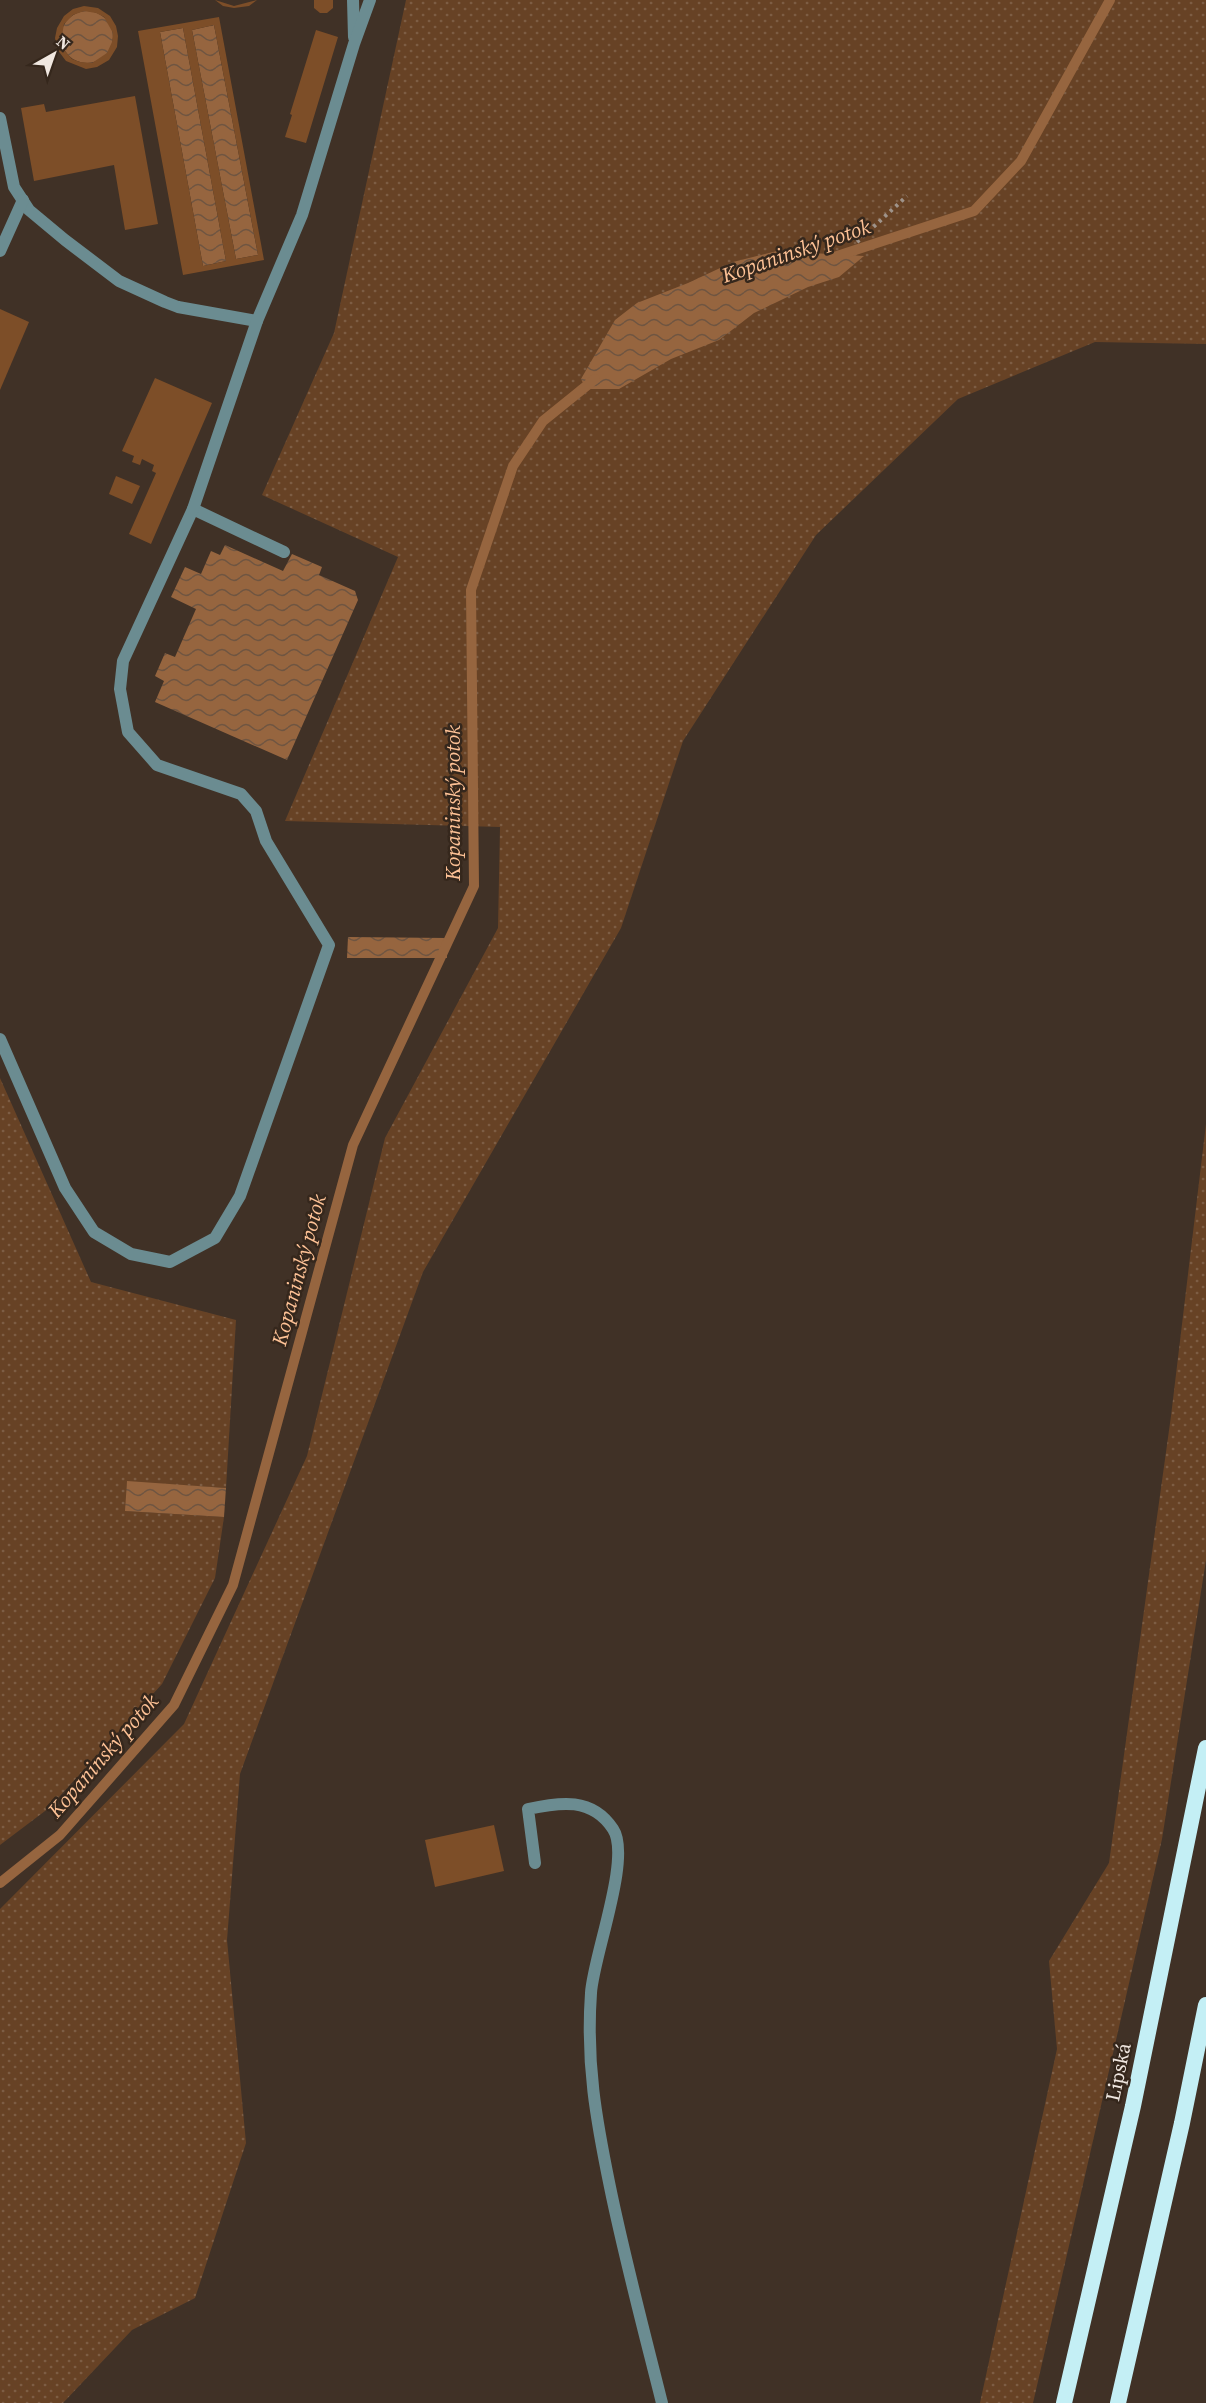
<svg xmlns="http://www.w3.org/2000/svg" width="1206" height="2403" font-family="'Source Serif 4',serif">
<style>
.grass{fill:url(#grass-dots)}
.water{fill:url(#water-waves)}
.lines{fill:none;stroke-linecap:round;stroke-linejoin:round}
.stream{stroke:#96653f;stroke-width:10}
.building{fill:#7d4e28;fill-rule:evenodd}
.path{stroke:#9f938a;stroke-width:4;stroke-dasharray:3 4.5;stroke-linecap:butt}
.service{stroke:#6b8c91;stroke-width:12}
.trunk{stroke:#c4eff5;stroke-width:16}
.labels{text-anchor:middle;stroke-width:5;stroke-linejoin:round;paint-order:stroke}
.street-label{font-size:20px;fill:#f0e7e0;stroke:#35271c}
.water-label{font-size:21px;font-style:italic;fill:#fec296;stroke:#35271c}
</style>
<defs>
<pattern id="grass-dots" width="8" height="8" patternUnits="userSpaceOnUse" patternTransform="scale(1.5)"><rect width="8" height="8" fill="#674225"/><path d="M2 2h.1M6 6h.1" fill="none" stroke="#7d5d44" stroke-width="1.8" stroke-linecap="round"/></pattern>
<pattern id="water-waves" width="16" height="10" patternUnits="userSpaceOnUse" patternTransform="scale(1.5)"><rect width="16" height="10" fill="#96653f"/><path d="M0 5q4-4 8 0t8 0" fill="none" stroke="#6f5541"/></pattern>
</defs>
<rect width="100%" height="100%" fill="#403126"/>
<g class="grass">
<polygon points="406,0 1206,0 1206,344 1095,342 958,399 816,535 683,741 621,928 423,1272 240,1774 227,1940 246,2143 195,2298 132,2330 63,2403 0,2403 0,1909 184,1724 307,1456 385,1138 498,928 500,827 285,821 398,557 262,495 334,333"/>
<polygon points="0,1078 91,1282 236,1320 226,1488 127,1482 126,1511 224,1517 215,1578 162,1684 49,1808 0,1845"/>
<polygon points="1206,1124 1206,1560 1162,1839 1033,2403 980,2403 1057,2049 1049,1961 1109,1863 1171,1416"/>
</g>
<g class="water">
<circle cx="87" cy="37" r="26"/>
<polygon points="214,25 258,255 236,259 192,30"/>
<polygon points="183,28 226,261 203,266 160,32"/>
<polygon points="777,251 864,256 839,277 808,287 754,313 719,340 671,359 619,389 586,389 581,379 615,320 637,303 688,283 733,262"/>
<polygon points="225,545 283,571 292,554 322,567 319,575 355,591 358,600 287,760 155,702 164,681 155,676 165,653 175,657 196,609 171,597 185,567 201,574 211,551 220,555"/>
<polygon points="348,937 447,938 447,958 347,958"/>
<polygon points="127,1481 226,1488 224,1517 125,1511"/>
</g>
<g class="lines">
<g class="stream">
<polyline points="831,258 974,211 1021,161 1110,0"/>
<polyline points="0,1883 60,1835 174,1705 233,1585 353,1145 474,886 471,590 513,466 543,421 595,379"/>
</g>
</g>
<g class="building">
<polygon points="215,0 234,6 257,0 249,6 234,8 223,6"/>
<polygon points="314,0 333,0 333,8 327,13 320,13 314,8"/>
<path d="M84 6 98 8 110 16 116 26 118 36 117 47 109 60 97 67 86 69 66 61 57 49 55 38 57 28 64 16 73 9ZM84 11 96 13 104 17 113 33 112 42 107 53 92 63 80 62 72 59 64 50 61 41 64 24 73 15Z"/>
<path d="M219 17 264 260 183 275 138 31ZM214 25 258 255 236 259 192 30ZM183 28 226 261 203 266 160 32Z"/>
<polygon points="316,30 338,37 306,143 285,137 292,115 290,114"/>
<polygon points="135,96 158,224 125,230 114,165 34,181 21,108 44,104 46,112"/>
<polygon points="0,309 29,322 0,390"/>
<polygon points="155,378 212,403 151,544 129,534 156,473 152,471 154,465 142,459 140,465 132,462 134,456 122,451"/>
<polygon points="116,476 140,486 132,504 109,494"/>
<polygon points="494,1825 504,1871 435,1887 425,1840"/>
</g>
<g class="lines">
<polyline class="path" points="857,242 907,196"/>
<g class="service">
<polyline points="353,0 354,37"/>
<polyline points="0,118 14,187 29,210 65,240 119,281 165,302 178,307 257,321"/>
<polyline points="0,251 23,200"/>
<polyline points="193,509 284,552"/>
<polyline points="0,1039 65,1188 94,1232 131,1254 170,1262 215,1238 240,1196 329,945 266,841 256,811 241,794 157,765 128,732 120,689 123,661 193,509 257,321 302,215 354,44 370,0"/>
<path d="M535 1863 528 1809C560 1802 592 1797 613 1829 632 1857 593 1957 591 1993 586 2063 596 2119 610 2187 625 2260 644 2331 662 2403"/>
</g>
<g class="trunk">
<polyline points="1064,2403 1133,2106 1206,1748"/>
<polyline points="1118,2403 1182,2123 1206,2005"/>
</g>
</g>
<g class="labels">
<g class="street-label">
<text transform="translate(1118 2072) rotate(-78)" y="7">Lipská</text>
</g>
<g class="water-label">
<text transform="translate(796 251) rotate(-19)" y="7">Kopaninský potok</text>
<text transform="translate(453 803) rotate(-90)" y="7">Kopaninský potok</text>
<text transform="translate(299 1270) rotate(-75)" y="7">Kopaninský potok</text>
<text transform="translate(103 1756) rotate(-49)" y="7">Kopaninský potok</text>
</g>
</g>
<g transform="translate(54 54) rotate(40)" stroke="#35271c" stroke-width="4.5" paint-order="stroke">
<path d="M0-4.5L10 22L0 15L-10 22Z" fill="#f0e7e0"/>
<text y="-9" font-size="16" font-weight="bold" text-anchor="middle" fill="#f0e7e0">N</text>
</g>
</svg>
